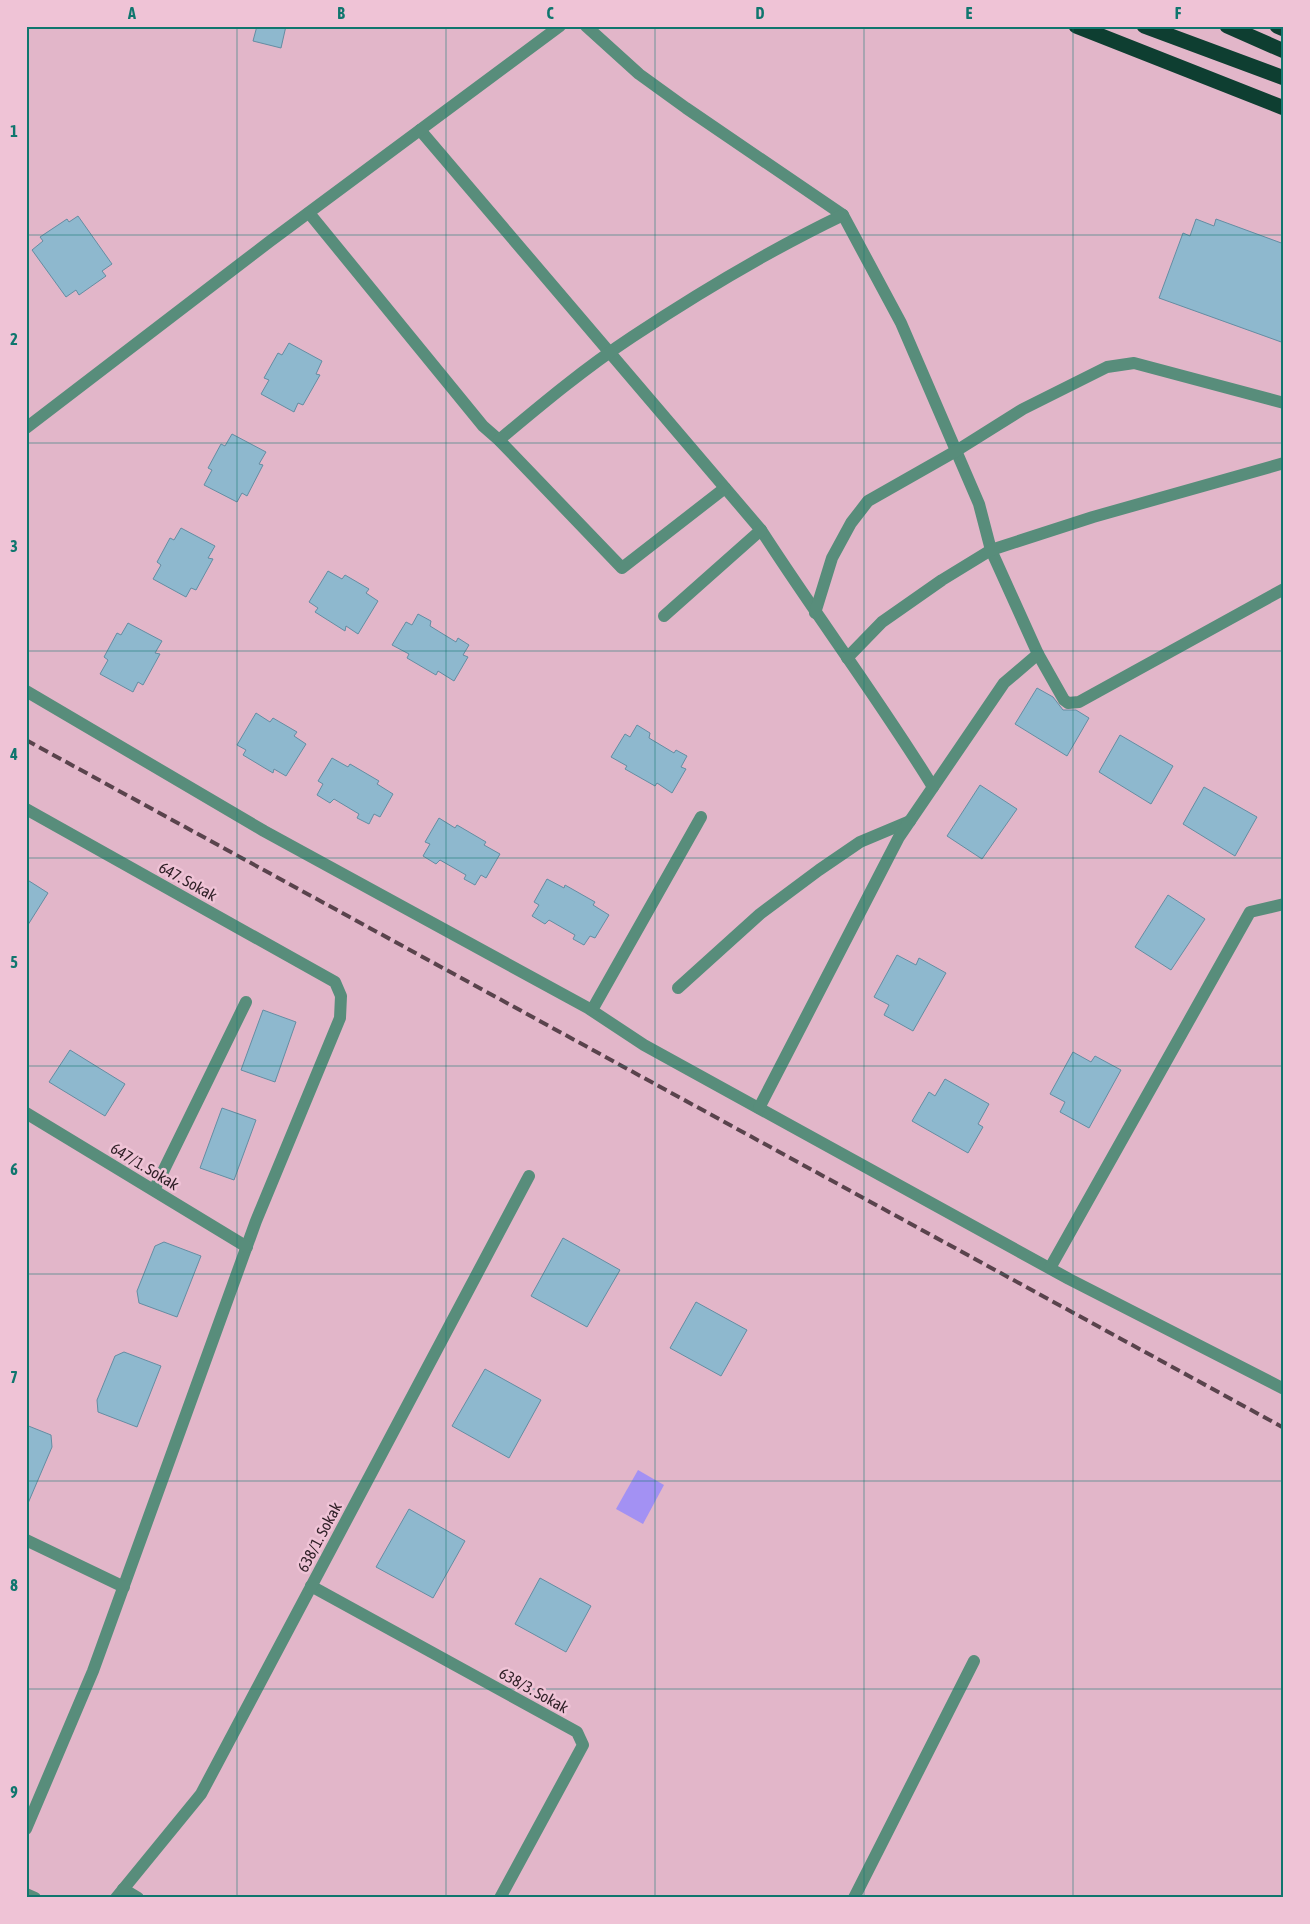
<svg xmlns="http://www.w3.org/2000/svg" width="1310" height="1924" font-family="'Asap Condensed',sans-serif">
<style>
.water{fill:#a391f3}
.building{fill:#8eb8ce;stroke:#648da2}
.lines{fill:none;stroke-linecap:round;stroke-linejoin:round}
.minor{stroke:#588d7b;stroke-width:12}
.highway{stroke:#0e3e31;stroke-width:15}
.rail{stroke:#59434c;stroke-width:4;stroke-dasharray:10 5;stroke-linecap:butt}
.grid{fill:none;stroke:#0f766e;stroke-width:1;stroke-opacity:0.55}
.labels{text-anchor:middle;stroke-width:5;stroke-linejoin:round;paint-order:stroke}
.street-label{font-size:16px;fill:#312128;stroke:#efc3d6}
.neatline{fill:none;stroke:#0f766e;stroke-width:2}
.grid-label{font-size:16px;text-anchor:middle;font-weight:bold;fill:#0f766e}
</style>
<rect width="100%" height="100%" fill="#e2b6c9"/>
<polygon class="water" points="638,1470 664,1485 643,1524 616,1509"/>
<g class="building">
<polygon points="257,26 286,26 281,48 253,41"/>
<polygon points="78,216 112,264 102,271 106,276 79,295 76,290 66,297 32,250 43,241 40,237 67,219 69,222"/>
<polygon points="1196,219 1214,226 1216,219 1284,244 1284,343 1159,298 1183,233 1190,236"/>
<polygon points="289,343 322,361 316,374 320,375 303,405 298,403 294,412 261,394 269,380 264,378 278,353 282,355"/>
<polygon points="232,434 266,452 259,464 263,465 247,496 242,493 237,502 204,485 212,470 208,468 221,444 225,446"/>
<polygon points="181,528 215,546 208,558 213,559 196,590 191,588 186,597 153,579 161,565 157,562 170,538 174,540"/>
<polygon points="328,571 342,579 345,575 369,589 366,593 378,601 358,634 346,626 345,631 315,612 318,608 309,602"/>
<polygon points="418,614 431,621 430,626 456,642 458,638 469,645 463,655 468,657 454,681 438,671 436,675 407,658 409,654 392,645 406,622 412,625"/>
<polygon points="128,623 162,641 155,653 160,654 143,685 138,682 133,692 100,674 108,660 104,657 117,633 121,635"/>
<polygon points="1037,688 1053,697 1063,710 1076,710 1089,718 1067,756 1015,724"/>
<polygon points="256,713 270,722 273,718 297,732 294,736 306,744 286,776 274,769 273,773 243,755 246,750 237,745"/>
<polygon points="637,725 650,733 649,738 674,753 676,750 687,756 681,767 686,769 672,793 657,783 655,786 625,769 627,766 611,757 625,734 630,737"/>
<polygon points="1120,735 1173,766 1151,804 1099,772"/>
<polygon points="332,758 348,767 350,764 379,781 377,784 393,794 380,817 374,814 369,824 357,818 359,814 334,799 330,803 317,795 323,784 318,781"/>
<polygon points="980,785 1017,809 982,859 947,836"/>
<polygon points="1204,787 1257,817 1235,856 1183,824"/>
<polygon points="439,818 455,828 457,825 486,842 484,845 500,854 486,878 481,875 475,885 464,879 466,875 440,860 436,864 423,856 430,844 425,842"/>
<polygon points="26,879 48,893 26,928"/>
<polygon points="547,879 564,888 565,885 595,902 593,905 609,915 595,938 590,936 584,945 573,939 575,935 549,920 545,924 532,916 539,905 534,902"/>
<polygon points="1168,895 1205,919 1171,970 1135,947"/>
<polygon points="897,955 916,965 919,958 946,973 913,1031 884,1015 889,1005 874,997"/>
<polygon points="263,1010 296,1022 275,1082 241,1070"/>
<polygon points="70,1050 125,1084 105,1116 49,1082"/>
<polygon points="1073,1052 1091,1062 1095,1056 1121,1070 1089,1128 1060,1112 1065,1102 1050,1094"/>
<polygon points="945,1079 989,1104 978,1124 983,1127 968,1153 912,1121 929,1092 935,1096"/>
<polygon points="222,1108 256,1120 234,1180 200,1168"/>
<polygon points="563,1238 620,1270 587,1327 531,1296"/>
<polygon points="164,1242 201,1256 177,1317 139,1303 137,1291 155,1246"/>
<polygon points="696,1302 747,1330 721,1376 670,1348"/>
<polygon points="124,1352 161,1366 137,1427 98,1412 97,1400 115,1356"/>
<polygon points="485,1369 541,1400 509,1458 452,1426"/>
<polygon points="26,1425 51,1435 52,1447 26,1508"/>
<polygon points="409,1509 465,1541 433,1598 376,1567"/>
<polygon points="540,1578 591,1606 566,1652 515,1624"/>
</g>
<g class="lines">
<g class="minor">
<polyline points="586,26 639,74 686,108 843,215 901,323 979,504 991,550 1038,654 1064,700 1068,703 1079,702 1284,589"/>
<path d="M420 130 761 530C817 617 879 699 933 787"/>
<polyline points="309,213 483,426 499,440 622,568 725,488"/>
<polyline points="26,428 269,242 560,26"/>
<path d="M499 440C542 404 585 368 632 337 700 292 770 250 843 215"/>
<polyline points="815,613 832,558 851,523 868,501 956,451 1023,409 1107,367 1134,363 1284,403"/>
<polyline points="664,616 761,530"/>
<polyline points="847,658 882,622 942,580 991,550 1093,517 1284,463"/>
<polyline points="26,691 264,831 588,1008 644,1045 1069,1279 1284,1389"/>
<polyline points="26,809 335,982 341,996 340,1018 256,1221 93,1671 26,1829"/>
<polyline points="678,988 760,914 819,870 860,842 910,821"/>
<polyline points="592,1010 701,817"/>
<polyline points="759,1108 899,837 1004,683 1038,654"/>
<polyline points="26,1113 247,1247"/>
<polyline points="154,1190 246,1002"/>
<polyline points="1050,1268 1250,912 1284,904"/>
<polyline points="26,1540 124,1587"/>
<polyline points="311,1586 577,1732 583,1745 500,1898"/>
<polyline points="123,1889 138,1898"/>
<polyline points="26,1894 35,1898"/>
<polyline points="116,1898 201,1794 529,1176"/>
<polyline points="854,1898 974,1661"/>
</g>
<g class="highway">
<polyline points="1076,26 1284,108"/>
<polyline points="1144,26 1284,78"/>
<polyline points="1227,26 1284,51"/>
<polyline points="1277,26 1284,29"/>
</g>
<polyline class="rail" points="26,740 1284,1428"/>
</g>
<path class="grid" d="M237 26V1898M446 26V1898M655 26V1898M864 26V1898M1073 26V1898M26 235H1284M26 443H1284M26 651H1284M26 858H1284M26 1066H1284M26 1274H1284M26 1481H1284M26 1689H1284"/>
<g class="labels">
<g class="street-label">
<text transform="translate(188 881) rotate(29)" y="6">647. Sokak</text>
<text transform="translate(145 1166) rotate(31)" y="6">647/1. Sokak</text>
<text transform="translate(319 1537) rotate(-62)" y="6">638/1. Sokak</text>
<text transform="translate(534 1690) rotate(29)" y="6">638/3. Sokak</text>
</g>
</g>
<rect width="1310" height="1924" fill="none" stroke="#efc3d6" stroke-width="55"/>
<rect x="28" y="28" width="1254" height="1868" class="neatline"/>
<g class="grid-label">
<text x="132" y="19">A</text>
<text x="341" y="19">B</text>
<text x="550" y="19">C</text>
<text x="760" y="19">D</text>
<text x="969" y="19">E</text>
<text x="1178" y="19">F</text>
<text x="14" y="137">1</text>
<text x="14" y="345">2</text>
<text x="14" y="552">3</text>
<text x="14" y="760">4</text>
<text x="14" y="968">5</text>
<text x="14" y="1175">6</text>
<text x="14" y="1383">7</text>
<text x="14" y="1591">8</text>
<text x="14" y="1798">9</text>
</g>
</svg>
